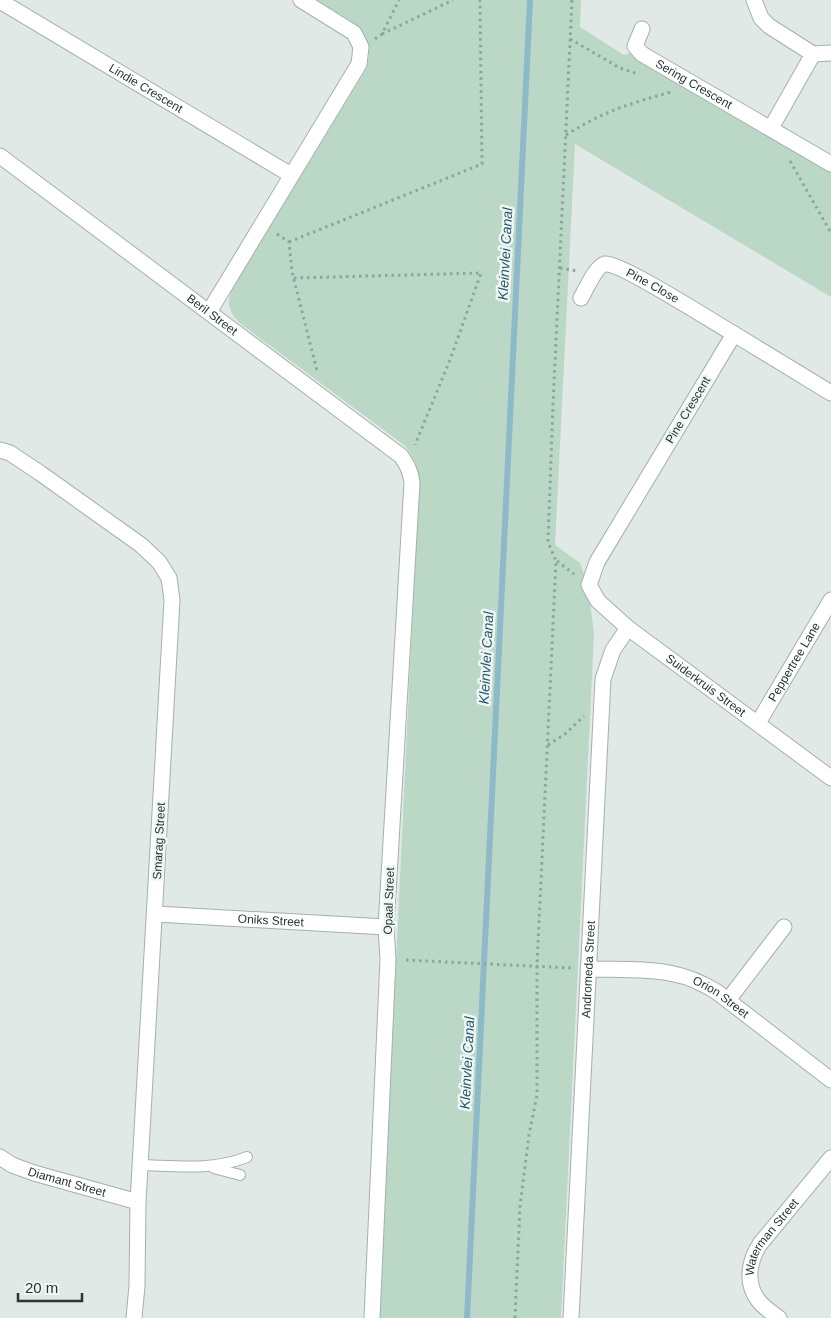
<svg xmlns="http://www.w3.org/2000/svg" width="831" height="1318" font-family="Helvetica,sans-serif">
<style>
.green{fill:#bbd8c6}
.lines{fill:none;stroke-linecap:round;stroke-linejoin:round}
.stream{stroke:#8eb9c8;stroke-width:6}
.service-casing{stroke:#a4b0ad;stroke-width:12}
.minor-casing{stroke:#a4b0ad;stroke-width:17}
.path{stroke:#84a9a1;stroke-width:3;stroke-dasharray:2.5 4;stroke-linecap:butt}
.service{stroke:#fff;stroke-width:10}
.minor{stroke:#fff;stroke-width:15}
.labels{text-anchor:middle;stroke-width:5;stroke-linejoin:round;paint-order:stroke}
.street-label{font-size:12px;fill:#233734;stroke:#f0f6f3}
.water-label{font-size:14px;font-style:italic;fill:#24596b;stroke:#f0f6f3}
</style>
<rect width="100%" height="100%" fill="#e0e9e6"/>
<path class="green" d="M315 0H581L580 27 624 55 630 53 764 130 767 135 831 173V297L575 144 555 545 580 563 588 586 594 634 561 1318H379L419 479C418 465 413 456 404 445L241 324C229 313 225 302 233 288L365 71C367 65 370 57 369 52 366 22 338 14 315 0Z"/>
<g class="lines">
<polyline class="stream" points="467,1318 530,0"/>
<g class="service-casing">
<g id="service">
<path d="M140 1165C177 1166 212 1171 247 1157"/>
<polyline points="214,1168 240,1175"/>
</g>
</g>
<g class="minor-casing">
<g id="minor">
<polyline points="754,0 761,18 769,26 813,54 831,53"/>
<path id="s1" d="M0 1 291 175"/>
<path id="s2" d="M642 29 635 46 642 54 831 164"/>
<polyline points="771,128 813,54"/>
<path id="s3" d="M0 156 401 456C408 465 411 472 412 483L386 927 388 959 372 1318"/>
<path id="s4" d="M581 298C586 289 596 266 605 264 620 262 715 323 734 334"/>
<polyline points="209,312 359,64 361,47 354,33 301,0"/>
<path id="s5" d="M831 393 734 334 597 562 589 585 598 601 628 628 831 778"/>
<polyline points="0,450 10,453 40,473 141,545 159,562 169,578 172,600 138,1202 137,1286 134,1318"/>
<path id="s6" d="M758 723 831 600"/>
<path id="s7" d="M156 914 386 927"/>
<path id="s8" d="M588 969C616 970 646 968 674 974 690 977 704 984 717 992L831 1080"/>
<polyline points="728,1000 784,927"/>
<path id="s9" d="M0 1157 12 1165 34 1173 138 1202"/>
<path id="s10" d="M571 1318 603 679 613 650 628 628"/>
<path id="s11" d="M779 1318C772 1313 763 1307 758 1300 745 1282 749 1261 760 1244L831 1158"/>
</g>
</g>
<g class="path">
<polyline points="382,34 453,0"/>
<polyline points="375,39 382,34 399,0"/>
<polyline points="570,39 620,68 638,74"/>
<path d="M566 135C602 112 631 103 671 92"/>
<polyline points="790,161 831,233"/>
<polyline points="277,234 289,242 292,272 317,371"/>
<polyline points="289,242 482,164 480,0"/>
<polyline points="560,268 577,271"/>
<polyline points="294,278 481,273 450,360 415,445"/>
<polyline points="557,561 574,574"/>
<polyline points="548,745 565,734 584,716"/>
<polyline points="406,960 572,968"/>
<polyline points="515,1318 520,1206 529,1135 537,1095 537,965 556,561 548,542 553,405 572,0"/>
</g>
<use href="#service" class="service"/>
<use href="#minor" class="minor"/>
</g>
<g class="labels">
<g class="street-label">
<text dy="4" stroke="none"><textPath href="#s2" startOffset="89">Sering Crescent</textPath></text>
<text dy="4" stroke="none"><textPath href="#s1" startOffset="170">Lindie Crescent</textPath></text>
<text dy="4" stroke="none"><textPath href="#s4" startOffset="95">Pine Close</textPath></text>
<text dy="4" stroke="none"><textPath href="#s3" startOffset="265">Beril Street</textPath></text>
<text transform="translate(688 410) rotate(-59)" y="4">Pine Crescent</text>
<text dy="4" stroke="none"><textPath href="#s6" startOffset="71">Peppertree Lane</textPath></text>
<text dy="4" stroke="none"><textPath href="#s5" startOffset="559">Suiderkruis Street</textPath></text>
<text transform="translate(159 841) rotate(-87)" y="4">Smarag Street</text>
<text transform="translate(389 901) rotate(-88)" y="4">Opaal Street</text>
<text dy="4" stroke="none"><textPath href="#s7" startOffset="115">Oniks Street</textPath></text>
<text dy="4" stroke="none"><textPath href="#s10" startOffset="349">Andromeda Street</textPath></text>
<text dy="4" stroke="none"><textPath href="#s8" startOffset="139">Orion Street</textPath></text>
<text dy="4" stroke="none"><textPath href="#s9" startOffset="72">Diamant Street</textPath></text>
<text dy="4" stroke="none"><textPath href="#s11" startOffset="99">Waterman Street</textPath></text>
</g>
<g class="water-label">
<text transform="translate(505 254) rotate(-87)" y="5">Kleinvlei Canal</text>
<text transform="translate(486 658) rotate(-87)" y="5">Kleinvlei Canal</text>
<text transform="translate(467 1063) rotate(-87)" y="5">Kleinvlei Canal</text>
</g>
</g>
<path d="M18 1293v8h64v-8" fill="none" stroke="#233734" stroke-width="2.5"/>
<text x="25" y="1293" font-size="15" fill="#233734" stroke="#f0f6f3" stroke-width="4" paint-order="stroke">20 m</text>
</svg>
